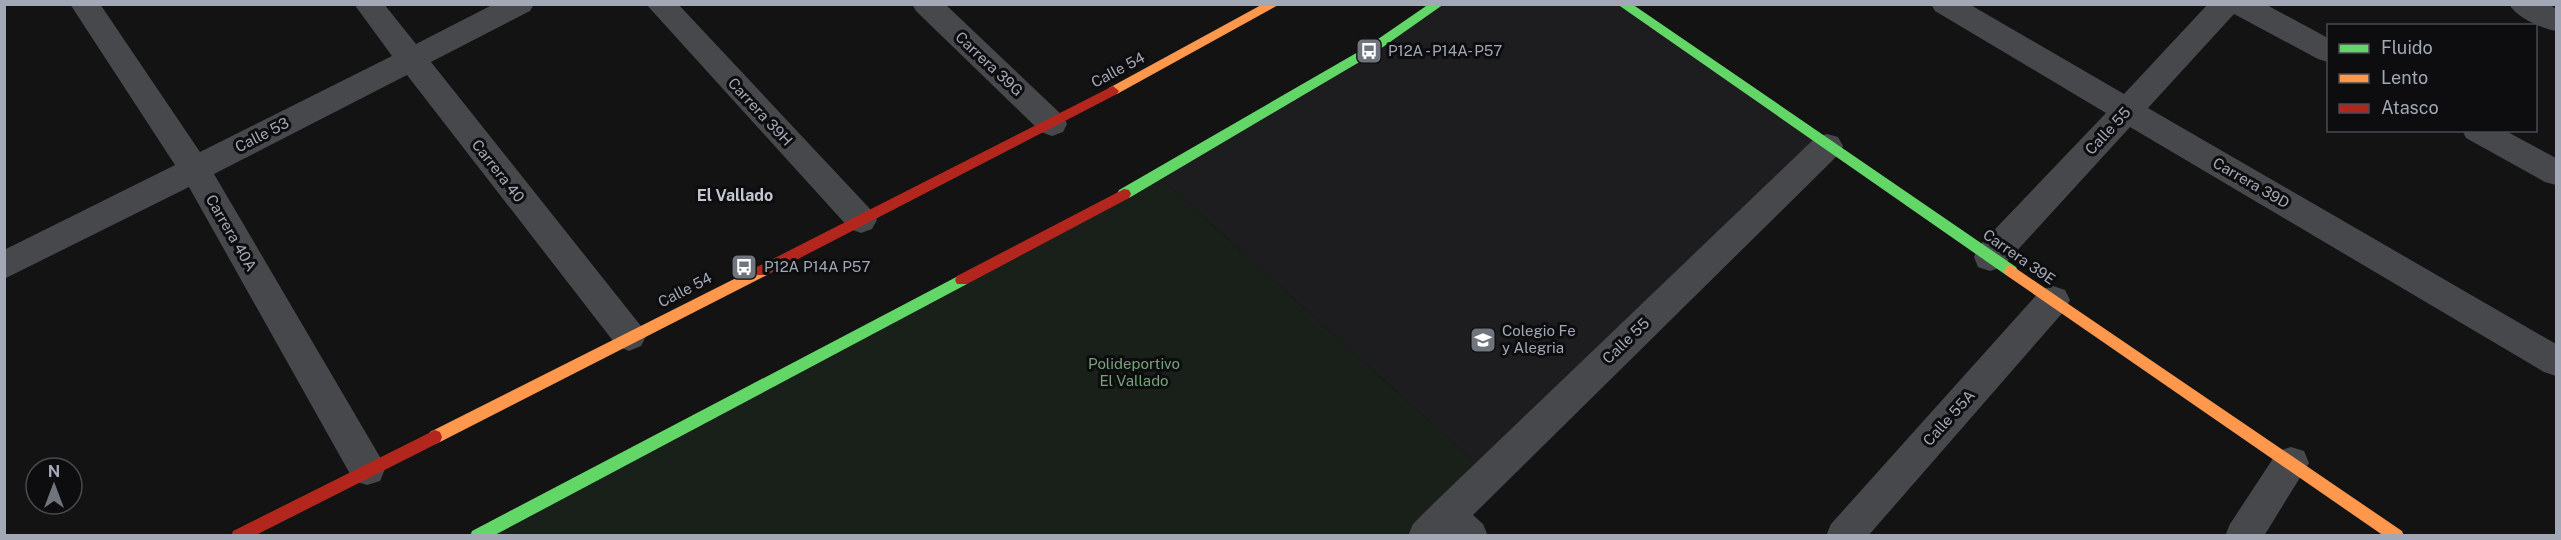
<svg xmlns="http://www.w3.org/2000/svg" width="2561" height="540" font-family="'Public Sans',sans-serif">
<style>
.built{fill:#1d1d1f}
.green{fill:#19201a}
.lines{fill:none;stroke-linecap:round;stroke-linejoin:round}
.street{fill:#47484c;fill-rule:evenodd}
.fast{fill:#63d668;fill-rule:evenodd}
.slow{fill:#ff974d;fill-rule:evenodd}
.jam{fill:#b3261e;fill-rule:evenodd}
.labels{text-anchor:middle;stroke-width:6;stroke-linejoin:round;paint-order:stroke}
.poi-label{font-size:15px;fill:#a2a8b5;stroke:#0d0d0f;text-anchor:start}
.street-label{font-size:15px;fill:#a2a8b5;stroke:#0d0d0f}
.park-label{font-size:15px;fill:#78a27b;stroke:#0d0d0f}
.neighbourhood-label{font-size:16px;font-weight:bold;fill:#c4c7d1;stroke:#0d0d0f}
</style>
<rect width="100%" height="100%" fill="#131313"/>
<polygon class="built" points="1438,4 1623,5 1827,146 1489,475 1158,176"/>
<polygon class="green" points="1158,176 1489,475 1426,535 477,536"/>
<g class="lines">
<g class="street">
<polygon points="70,4 100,4 200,152 392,56 354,4 384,4 416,44 494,4 534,4 530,11 431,62 641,326 646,336 641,346 629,351 617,346 407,75 214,174 380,457 385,469 380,481 367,485 354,481 189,187 4,279 4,250 175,165"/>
<polygon points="646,4 678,4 872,211 877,220 872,229 861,233 850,229"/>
<polygon points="912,4 945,4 1063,116 1067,124 1063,132 1052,136 1041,132 916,11"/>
<polygon points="1931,4 1969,4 2124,94 2208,4 2265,4 2328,38 2328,62 2318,59 2234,14 2148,108 2556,344 2556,376 2544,372 2130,127 2002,267 1990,271 1978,267 1974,257 1978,247 2106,113 1935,11"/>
<path d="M2509 4H2549L2556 9V31C2541 28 2517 18 2509 4Z"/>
<polygon points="2462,130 2504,130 2556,158 2556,185 2545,182 2466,138"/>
<polygon points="1827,134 1838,137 1843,146 1838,155 1473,515 1483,524 1488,536 1408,536 1413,524 1434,503 1816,137"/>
<polygon points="2053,286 2065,290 2070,300 2065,310 1868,536 1826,536 1831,524 2041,290"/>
<polygon points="2291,447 2304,451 2309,463 2264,536 2225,536 2230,524 2278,451"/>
</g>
<g class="fast">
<polygon points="1429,4 1444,4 1373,54 1129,198 1119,198 1117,194 1119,190 1365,48"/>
<polygon points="1617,4 1632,4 2016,267 2018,271 2016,275 2006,275"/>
<polygon points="962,274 967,276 969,280 967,284 493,536 470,536 472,531"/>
</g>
<g class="slow">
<polygon points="1263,4 1280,4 1117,94 1109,94 1107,91 1109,88"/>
<polygon points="762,265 767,267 769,271 767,275 440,442 435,444 430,442 428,437 430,432"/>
<polygon points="2011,265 2402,531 2404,536 2384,536 2006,275 2004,271 2006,267"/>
</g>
<g class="jam">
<polygon points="1113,86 1119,91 1117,94 767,275 757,275 755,271 757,267"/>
<polygon points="1124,189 1129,190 1131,194 1129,198 967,284 957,284 955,280 957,276"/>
<polygon points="435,430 440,432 442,437 440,442 254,536 231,536 233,531"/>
</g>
</g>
<defs>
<g id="bus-square" transform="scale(1.35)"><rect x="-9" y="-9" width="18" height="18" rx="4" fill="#70747c" stroke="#0d0d0f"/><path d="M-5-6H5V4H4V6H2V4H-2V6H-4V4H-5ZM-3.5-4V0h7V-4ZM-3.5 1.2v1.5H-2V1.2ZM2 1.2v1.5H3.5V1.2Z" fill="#fff"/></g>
<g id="school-square" transform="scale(1.35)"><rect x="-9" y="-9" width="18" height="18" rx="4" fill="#70747c" stroke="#0d0d0f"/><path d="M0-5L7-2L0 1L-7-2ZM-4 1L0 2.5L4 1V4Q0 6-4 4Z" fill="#fff"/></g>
</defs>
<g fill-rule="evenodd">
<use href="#bus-square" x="1369" y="51"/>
<use href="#bus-square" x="744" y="267"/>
<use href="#school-square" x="1483" y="340"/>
</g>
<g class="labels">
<g class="poi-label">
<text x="1388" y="56">P12A - P14A- P57</text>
<text x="764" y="272">P12A P14A P57</text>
<text x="1502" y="336">Colegio Fe<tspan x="1502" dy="17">y Alegria</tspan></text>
</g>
<g class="street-label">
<text transform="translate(989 64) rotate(43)" y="5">Carrera 39G</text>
<text transform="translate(1118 70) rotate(-28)" y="5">Calle 54</text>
<text transform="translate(760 112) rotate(47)" y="5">Carrera 39H</text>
<text transform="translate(2108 131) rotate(-47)" y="5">Calle 55</text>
<text transform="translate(262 135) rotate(-27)" y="5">Calle 53</text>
<text transform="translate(498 171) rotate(52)" y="5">Carrera 40</text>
<text transform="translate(2251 183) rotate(30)" y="5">Carrera 39D</text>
<text transform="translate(231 233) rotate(60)" y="5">Carrera 40A</text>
<text transform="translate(2019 257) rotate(35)" y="5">Carrera 39E</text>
<text transform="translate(685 290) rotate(-27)" y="5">Calle 54</text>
<text transform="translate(1626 341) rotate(-44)" y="5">Calle 55</text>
<text transform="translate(1949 418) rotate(-48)" y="5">Calle 55A</text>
</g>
<g class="park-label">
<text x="1134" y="369">Polideportivo<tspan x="1134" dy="17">El Vallado</tspan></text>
</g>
<g class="neighbourhood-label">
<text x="735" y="201">El Vallado</text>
</g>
</g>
<rect width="2561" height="540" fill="none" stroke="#a2a8b5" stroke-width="12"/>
<rect x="2327" y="24" width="210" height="108" fill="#0d0d0f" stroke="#494b51" stroke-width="1.5"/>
<rect x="2339" y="44" width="30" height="9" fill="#63d668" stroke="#494b51" stroke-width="1.5"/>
<text x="2381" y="54" font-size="18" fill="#a2a8b5">Fluido</text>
<rect x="2339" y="74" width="30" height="9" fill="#ff974d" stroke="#494b51" stroke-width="1.5"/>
<text x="2381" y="84" font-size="18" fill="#a2a8b5">Lento</text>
<rect x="2339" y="104" width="30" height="9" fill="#b3261e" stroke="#494b51" stroke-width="1.5"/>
<text x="2381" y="114" font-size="18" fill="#a2a8b5">Atasco</text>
<g transform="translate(54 486)"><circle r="28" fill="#0d0d0f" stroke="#494b51" stroke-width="1.5"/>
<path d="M0-4.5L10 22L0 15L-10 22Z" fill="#70747c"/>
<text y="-9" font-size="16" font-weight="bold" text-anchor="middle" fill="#a2a8b5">N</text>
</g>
</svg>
